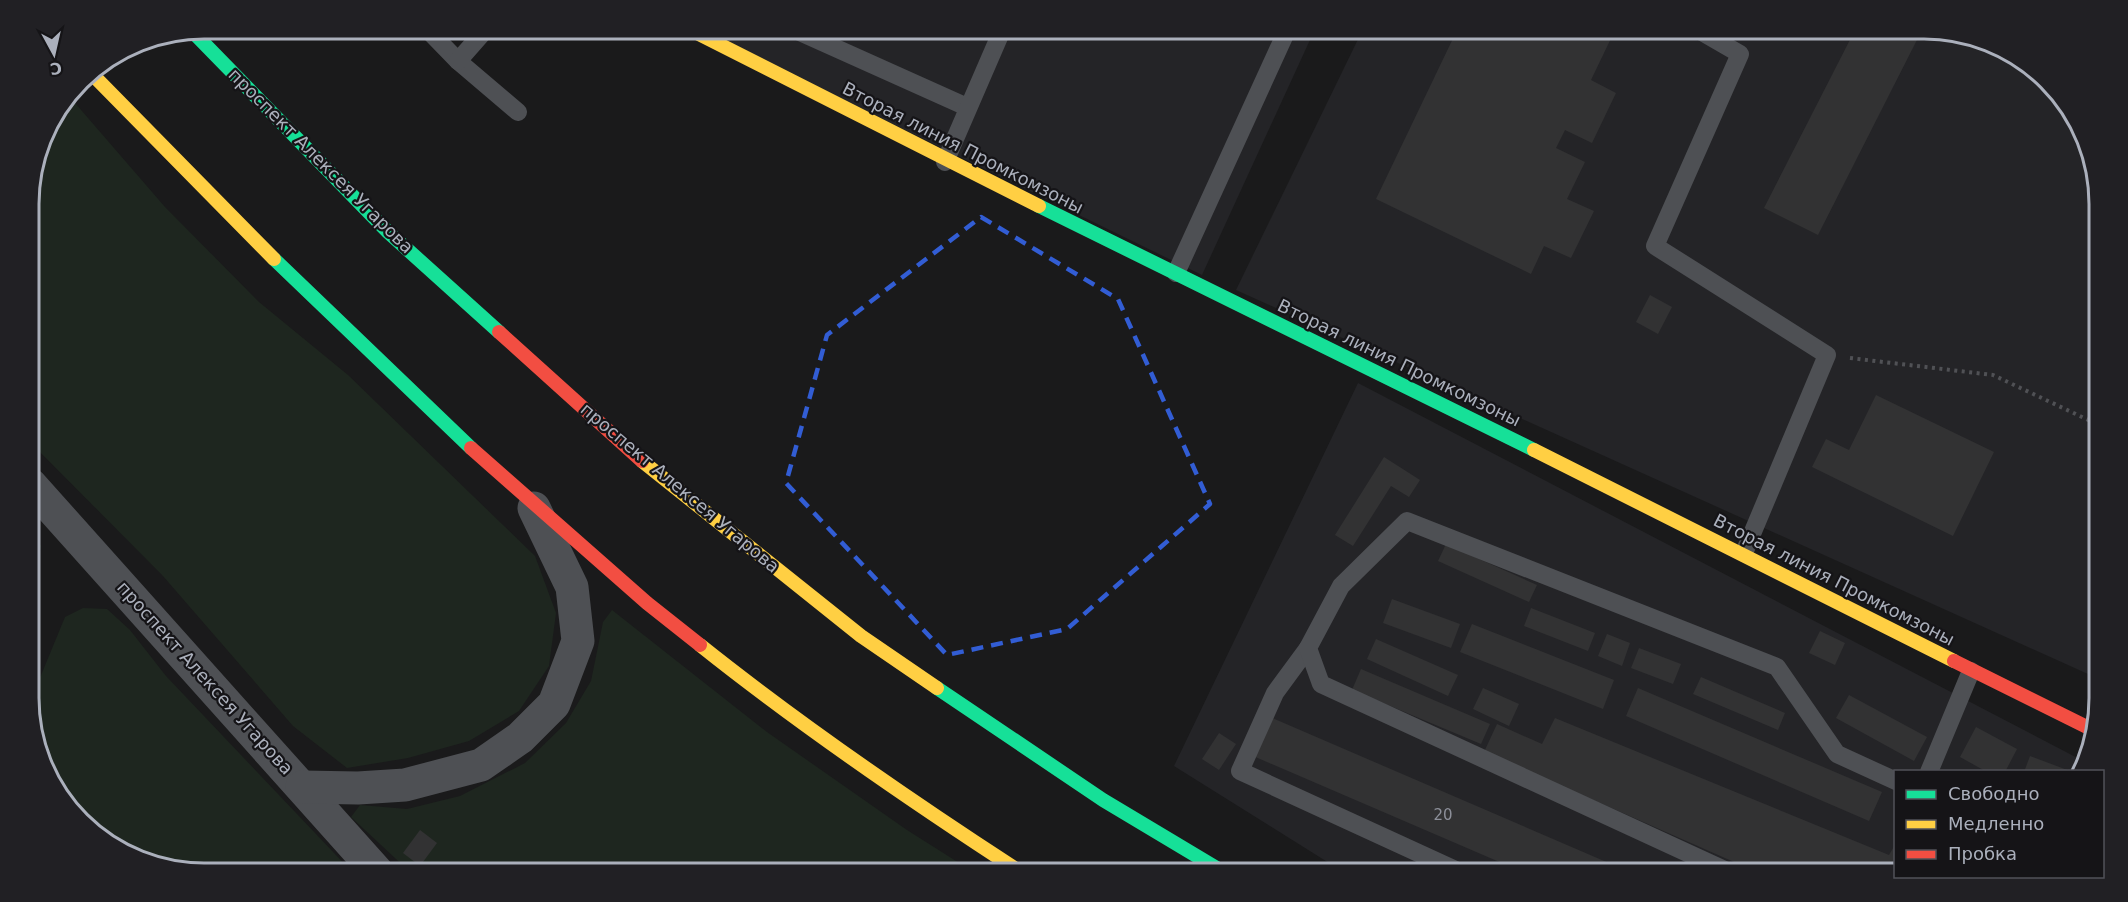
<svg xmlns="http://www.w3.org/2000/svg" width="2128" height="902" font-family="'DejaVu Sans',sans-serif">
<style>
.built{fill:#242427}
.green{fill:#1e261f}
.building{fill:#323233}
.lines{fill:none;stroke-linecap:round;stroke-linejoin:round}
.path{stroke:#505155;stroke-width:4;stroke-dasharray:3 4.5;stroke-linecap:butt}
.lane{stroke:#4e5054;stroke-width:18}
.street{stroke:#4e5054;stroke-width:33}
.fast{stroke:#16e098;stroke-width:14}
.slow{stroke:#ffcf43;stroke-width:14}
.jam{stroke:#f24e42;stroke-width:14}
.marked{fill:none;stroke:#325dd4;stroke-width:4.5;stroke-dasharray:12 8;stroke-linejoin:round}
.labels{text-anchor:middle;stroke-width:4.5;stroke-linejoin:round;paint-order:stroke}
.number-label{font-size:15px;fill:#8d909a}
.street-label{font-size:18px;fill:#abb0bc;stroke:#151417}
.rim{fill:none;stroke:#abb0bc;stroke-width:3}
</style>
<rect width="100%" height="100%" fill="#1a1a1b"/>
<g class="built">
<polygon points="1924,28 1991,42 2063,97 2098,181 2099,679 1236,290 1363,29"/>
<polygon points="698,29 1315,29 1202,275"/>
<polygon points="1358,383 2087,763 2086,765 2081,772 1896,772 1895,873 1345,873 1174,766"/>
</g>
<g class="green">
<polygon points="69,96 165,207 259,302 348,375 535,556 556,613 549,666 519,711 469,741 408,758 347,768 293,726 163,576 29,441 29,192 47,126"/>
<polygon points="30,529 41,546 30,594"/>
<polygon points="83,608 107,609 130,630 166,676 353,873 204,873 137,860 65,805 30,721 30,702 65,617"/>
<polygon points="612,610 767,732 907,830 975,873 411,873 351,817 360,805 407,809 460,796 525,763 566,723 591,681 603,622"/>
</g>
<g class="building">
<polygon points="1458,28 1616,28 1591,80 1616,93 1592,143 1565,130 1556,148 1585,162 1567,199 1594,211 1571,258 1544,246 1531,274 1376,199"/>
<polygon points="1616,28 1646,28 1641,40"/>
<polygon points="1856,28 1923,28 1818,235 1764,208"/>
<polygon points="1650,295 1672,307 1658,334 1636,322"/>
<polygon points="1876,395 1994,452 1953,536 1812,467 1826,439 1849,450"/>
<polygon points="1384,457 1420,480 1409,497 1391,486 1353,546 1335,535"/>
<polygon points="1446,544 1537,585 1529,602 1438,561"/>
<polygon points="1392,599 1460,624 1451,648 1383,623"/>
<polygon points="1531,608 1595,633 1588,651 1524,626"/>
<polygon points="1472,624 1614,680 1603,709 1460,652"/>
<polygon points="1820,631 1845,643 1835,665 1809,653"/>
<polygon points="1607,634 1630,643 1622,666 1598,656"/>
<polygon points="1376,639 1458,675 1448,696 1367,659"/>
<polygon points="1639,648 1681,664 1673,684 1631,668"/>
<polygon points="1361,669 1490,724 1481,744 1352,690"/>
<polygon points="1701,677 1785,713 1778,730 1693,694"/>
<polygon points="1483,688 1519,704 1509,726 1473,709"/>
<polygon points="1638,688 1882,792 1869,821 1626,716"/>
<polygon points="1849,695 1927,737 1914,761 1836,718"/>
<polygon points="1270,717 1632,873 1525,873 1253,756"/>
<polygon points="1555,718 1889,855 1896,843 1896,873 1759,873 1484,752 1497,724 1542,744"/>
<polygon points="1976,727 2017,749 2005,772 1987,772 1960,757"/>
<polygon points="1219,733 1236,744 1219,770 1202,759"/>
<polygon points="2030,756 2070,771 2070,772 2024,772"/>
<polygon points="420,830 437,843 420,866 403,853"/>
</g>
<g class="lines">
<polyline class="path" points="1850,358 1993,375 2099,425"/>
<g class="lane">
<polyline points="426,28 458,61 518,112"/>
<polyline points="791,28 967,107"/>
<polyline points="1695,28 1740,54 1655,246 1827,355 1744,553"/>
<polyline points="458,61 487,28"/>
<polyline points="945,162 1003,28"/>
<polyline points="1176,273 1288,28"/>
<polyline points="1308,648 1275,693 1240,771 1462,873"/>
<polyline points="1929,772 1971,671"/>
<polyline points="1731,873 1321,684 1308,648 1341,586 1407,521 1777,667 1837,754 1896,781"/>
</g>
<g class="street">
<polyline points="30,484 378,873"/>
<polyline points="302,787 358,788 405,785 481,765 520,738 554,704 578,641 572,587 534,508"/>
</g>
<g class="fast">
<polyline points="192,31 388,232 499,332"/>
<polyline points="1039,206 1534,450"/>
<polyline points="274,259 471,448"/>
<polyline points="937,688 1103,800 1225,873"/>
</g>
<g class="slow">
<polyline points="687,28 1039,206"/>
<polyline points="89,71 274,259"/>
<polyline points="1534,450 1954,661"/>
<polyline points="642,461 861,636 937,688"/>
<path d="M700 645C804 728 911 801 1022 873"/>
</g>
<g class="jam">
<polyline points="499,332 642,461"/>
<polyline points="471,448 647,603 700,645"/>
<polyline points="1954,661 2093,730"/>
</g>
</g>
<path class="marked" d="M981 217 1118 299 1210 504 1067 629 947 655 786 483 827 335Z"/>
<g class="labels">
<g class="number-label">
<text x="1443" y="820">20</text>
</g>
<g class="street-label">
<text transform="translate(963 148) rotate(27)" y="6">Вторая линия Промкомзоны</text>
<text transform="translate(321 161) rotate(45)" y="6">проспект Алексея Угарова</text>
<text transform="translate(1399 363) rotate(26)" y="6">Вторая линия Промкомзоны</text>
<text transform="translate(680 488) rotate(40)" y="6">проспект Алексея Угарова</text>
<text transform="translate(1834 580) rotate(27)" y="6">Вторая линия Промкомзоны</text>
<text transform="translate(205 678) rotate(48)" y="6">проспект Алексея Угарова</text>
</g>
</g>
<path d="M0 0H2128V902H0ZM204 39H1924A165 165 0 0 1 2089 204V698A165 165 0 0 1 1924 863H204A165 165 0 0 1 39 698V204A165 165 0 0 1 204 39Z" fill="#212024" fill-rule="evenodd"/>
<path class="rim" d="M204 39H1924A165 165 0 0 1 2089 204V698A165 165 0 0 1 1924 863H204A165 165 0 0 1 39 698V204A165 165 0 0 1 204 39Z"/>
<rect x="1894" y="770" width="210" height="108" fill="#151417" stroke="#515259" stroke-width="1.5"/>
<rect x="1906" y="790" width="30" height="9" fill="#16e098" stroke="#515259" stroke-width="1.5"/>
<text x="1948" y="800" font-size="18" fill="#abb0bc">Свободно</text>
<rect x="1906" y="820" width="30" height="9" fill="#ffcf43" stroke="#515259" stroke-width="1.5"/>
<text x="1948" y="830" font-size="18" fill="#abb0bc">Медленно</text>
<rect x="1906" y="850" width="30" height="9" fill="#f24e42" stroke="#515259" stroke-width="1.5"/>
<text x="1948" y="860" font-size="18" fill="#abb0bc">Пробка</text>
<g transform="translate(54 54) rotate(172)" stroke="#151417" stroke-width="4.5" paint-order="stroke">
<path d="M0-4.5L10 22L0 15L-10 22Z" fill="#abb0bc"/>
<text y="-9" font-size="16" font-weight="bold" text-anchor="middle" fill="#abb0bc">С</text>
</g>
</svg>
